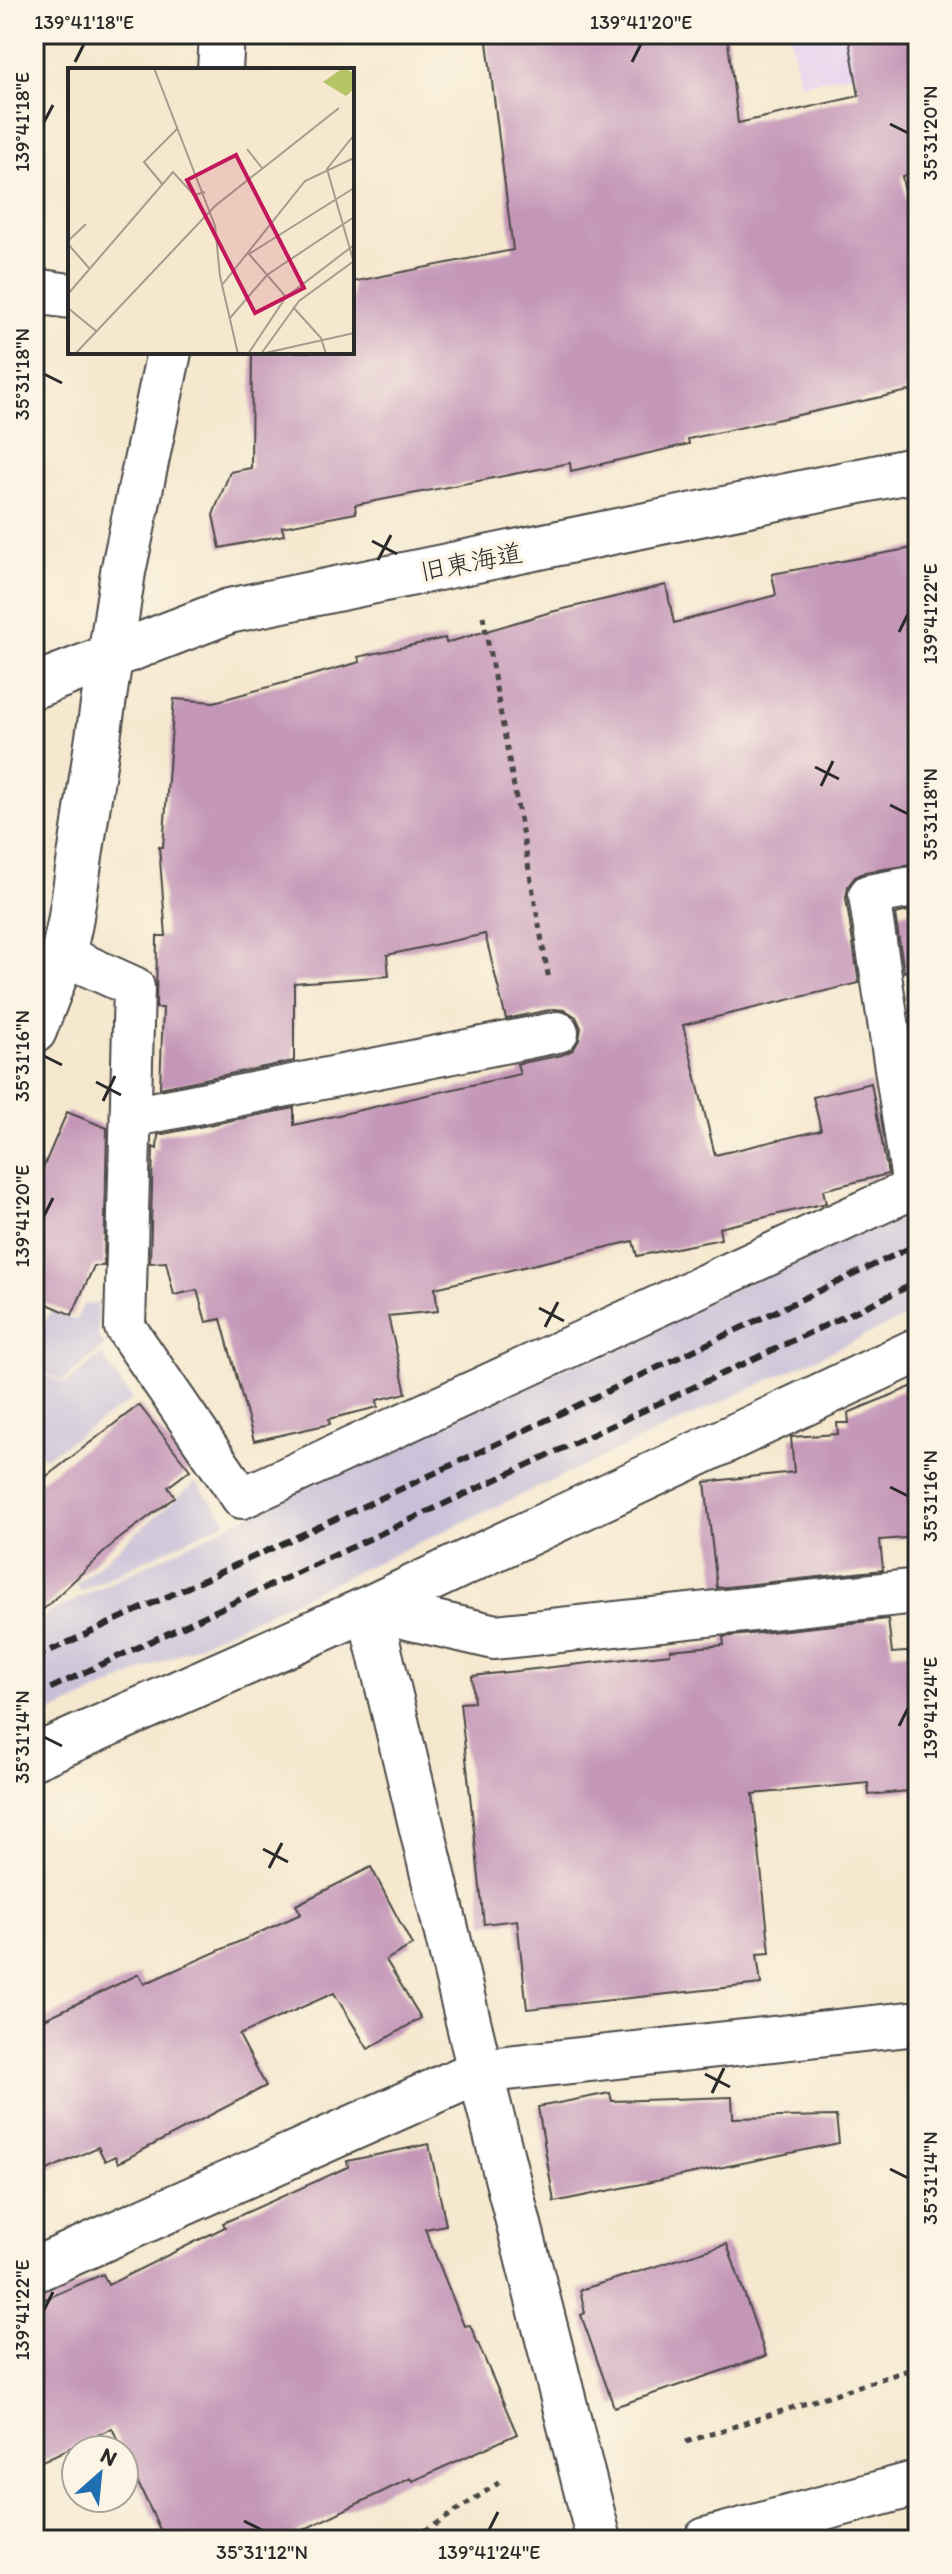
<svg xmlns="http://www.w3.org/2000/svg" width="952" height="2574" font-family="Itim,'Klee One',sans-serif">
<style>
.built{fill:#e6d2f0}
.industrial{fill:#c8bfd8}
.building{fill:#c496b8}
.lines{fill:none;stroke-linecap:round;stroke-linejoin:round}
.lane-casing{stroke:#494744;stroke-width:44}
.street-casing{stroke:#494744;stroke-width:48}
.secondary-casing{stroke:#494744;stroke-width:48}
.highway-casing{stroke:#494744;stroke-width:48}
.path{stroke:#494744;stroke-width:5;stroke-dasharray:6 6;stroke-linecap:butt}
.lane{stroke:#fff;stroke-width:40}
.street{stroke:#fff;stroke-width:44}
.secondary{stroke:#fff;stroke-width:44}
.highway{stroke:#fff;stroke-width:44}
.rail{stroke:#2b2b2b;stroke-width:6;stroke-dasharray:12 6;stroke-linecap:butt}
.ticks{fill:none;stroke:#2b2b2b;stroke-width:3}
.labels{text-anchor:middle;stroke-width:7;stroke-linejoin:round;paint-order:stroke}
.street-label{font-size:26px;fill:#2b2b2b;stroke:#fcf5e5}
.inset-road{fill:none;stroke:#a49c8d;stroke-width:2}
.view{fill:#c2185b;fill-opacity:0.15;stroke:#c2185b;stroke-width:4}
.inset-edge{fill:none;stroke:#2b2b2b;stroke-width:4}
.neatline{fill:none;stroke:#2b2b2b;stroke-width:3}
.ticks-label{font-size:20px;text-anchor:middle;fill:#2b2b2b}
</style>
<rect width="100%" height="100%" fill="#fcf5e5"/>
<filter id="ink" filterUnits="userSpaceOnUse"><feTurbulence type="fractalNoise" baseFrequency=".0125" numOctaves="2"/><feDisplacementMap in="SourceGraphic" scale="16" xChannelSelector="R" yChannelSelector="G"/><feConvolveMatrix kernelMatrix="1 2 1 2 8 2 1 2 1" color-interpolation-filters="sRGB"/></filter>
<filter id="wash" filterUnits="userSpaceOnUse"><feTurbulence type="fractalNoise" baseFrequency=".006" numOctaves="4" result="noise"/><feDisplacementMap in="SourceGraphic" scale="32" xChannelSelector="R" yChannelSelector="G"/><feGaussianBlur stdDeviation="1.8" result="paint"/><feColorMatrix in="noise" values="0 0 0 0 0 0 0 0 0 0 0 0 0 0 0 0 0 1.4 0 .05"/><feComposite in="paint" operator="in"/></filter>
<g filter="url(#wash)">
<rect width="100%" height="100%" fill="#f5e8cf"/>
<polygon class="built" points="790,34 918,34 918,61 800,84"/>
<g class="industrial">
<polygon points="918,1204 918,1311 34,1721 34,1620 307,1487"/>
<polygon points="83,1304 98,1304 98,1336 106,1345 63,1381 34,1368 34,1327 41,1330 51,1310 76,1321"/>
<polygon points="102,1355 132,1400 44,1458 34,1450 34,1370 65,1384"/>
<polygon points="196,1482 227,1521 81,1591 76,1584"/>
</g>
<g id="blocks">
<g class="building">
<polygon points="486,34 727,34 738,123 859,96 848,34 918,34 918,173 902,176 918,270 918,389 688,439 689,444 571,471 570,463 355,505 356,513 282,527 284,535 220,548 213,515 230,472 251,468 252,352 352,352 352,282 513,250"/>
<polygon points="918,547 918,864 865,872 855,877 848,886 846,898 859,983 683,1025 715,1155 821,1130 813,1097 871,1083 888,1174 823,1190 826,1203 719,1228 721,1239 637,1256 633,1241 435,1288 438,1311 388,1316 406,1393 377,1400 378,1407 329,1419 330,1424 254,1441 221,1319 206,1322 197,1290 174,1295 166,1262 150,1263 153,1147 157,1149 158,1135 294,1108 294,1125 520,1074 517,1064 562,1055 573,1050 579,1040 581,1028 576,1017 565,1010 554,1009 506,1019 485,934 387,955 389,976 294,983 294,1061 160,1088 163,1008 156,1008 157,936 166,936 159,847 163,847 174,699 214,702 360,662 358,657 445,638 446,643 551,612 666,585 674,623 776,595 772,574"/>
<polygon points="918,909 918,968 904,972 895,914"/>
<polygon points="67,1112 107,1128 104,1266 94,1266 72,1315 34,1298 34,1189"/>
<polygon points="918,1384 918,1537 880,1540 883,1570 717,1588 705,1482 794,1472 791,1437 838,1434 837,1423 849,1423 848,1413"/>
<polygon points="139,1405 190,1470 168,1487 175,1497 115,1542 34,1618 34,1486"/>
<polygon points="888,1619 892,1653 918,1651 918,1790 869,1795 868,1783 753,1794 770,1953 757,1954 761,1984 527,2009 517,1920 484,1924 460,1703 474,1702 472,1676 670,1654 670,1650 724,1645 723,1637"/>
<polygon points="371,1867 412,1945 386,1960 421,2018 368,2049 334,1993 239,2035 266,2086 118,2163 115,2156 105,2161 98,2147 34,2176 34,2024 139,1974 144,1984 301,1914 296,1905"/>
<polygon points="610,2093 612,2101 732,2097 733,2118 836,2116 839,2143 554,2202 538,2107"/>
<polygon points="429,2144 446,2225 425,2229 464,2326 470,2325 517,2434 413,2481 411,2478 282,2540 165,2540 112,2428 34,2465 34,2304 103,2274 108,2285 225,2227 223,2223 348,2167 347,2161"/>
<polygon points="727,2244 766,2356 614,2407 581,2315 585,2313 580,2290"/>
</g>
</g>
</g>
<g filter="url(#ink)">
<use href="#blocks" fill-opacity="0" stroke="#494744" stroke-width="2"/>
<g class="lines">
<g class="lane-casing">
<g id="lane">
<polyline points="63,955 134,987 125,1327 242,1498 918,1186"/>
<polyline points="131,1117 558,1032"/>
<polyline points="913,1188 869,895 918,886"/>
</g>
</g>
<g class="street-casing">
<g id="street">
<polyline points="34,291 70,296"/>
<polyline points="34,1757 369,1608 918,1350"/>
<polyline points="34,2270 480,2071 918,2023"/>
<polyline points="599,2540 480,2071 369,1608 495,1637 918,1591"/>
</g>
</g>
<g class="secondary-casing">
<g id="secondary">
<polyline points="220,70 222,34"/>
<polyline points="34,686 229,611 918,469"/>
<polyline points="34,1031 63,955 70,923 123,572 169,352"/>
</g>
</g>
<g class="highway-casing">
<polyline id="highway" points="706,2540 918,2483"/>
</g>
<g class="path">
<polyline points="483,616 549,980"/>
<polyline points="686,2442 918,2367"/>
<polyline points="402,2540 432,2527 500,2482"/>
</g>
<use href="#lane" class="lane"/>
<use href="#street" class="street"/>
<use href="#secondary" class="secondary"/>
<use href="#highway" class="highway"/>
<g class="rail">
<polyline points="34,1658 418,1481 918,1244"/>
<polyline points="34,1696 918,1282"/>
</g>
</g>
</g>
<path class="ticks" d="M75 62 84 44M632 62 641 44M44 122 53 105M890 124 908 133M44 374 62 383M372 541 397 554M378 560 391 535M899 632 908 614M815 767 839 779M821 786 833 761M890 805 908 814M44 1056 62 1065M96 1082 121 1095M103 1101 115 1076M44 1216 53 1198M539 1308 564 1321M545 1327 558 1302M890 1487 908 1496M899 1726 908 1708M44 1737 62 1746M263 1849 288 1862M269 1868 282 1843M705 2074 730 2087M712 2093 724 2068M890 2169 908 2178M44 2310 53 2292M244 2521 262 2530M489 2530 498 2512"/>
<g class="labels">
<g class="street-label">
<text transform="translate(471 562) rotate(-11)" y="9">旧東海道</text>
</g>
</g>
<g transform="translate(68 68)">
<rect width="286" height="286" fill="#f5e8cf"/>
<path d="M275 0 286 5V21L278 28 255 14Z" fill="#b5c467"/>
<path class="inset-road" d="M86 0 147 158 152 208 170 286M179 81 194 100M95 117 76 94 110 60M0 173 18 156M0 176 21 200M286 195 259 101 286 67M154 217 237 113 286 90M0 226 105 104 126 127 137 124M218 229 181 186 286 120M225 239 253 270 258 286M0 240 28 263M162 250 199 207 286 149M197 285 286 265M7 286 147 138 271 40M180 286 218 229 286 177M193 286 231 233 286 193"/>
<path class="view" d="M168 87 236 220 187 245 119 112Z"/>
<rect width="286" height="286" class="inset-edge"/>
</g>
<rect width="952" height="2574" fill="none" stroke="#fcf5e5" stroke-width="88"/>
<g transform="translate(100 2474) rotate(27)"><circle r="38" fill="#fcf5e5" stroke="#a8a49b" stroke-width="2"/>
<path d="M0-6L14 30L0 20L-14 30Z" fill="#1f6fb2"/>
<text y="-12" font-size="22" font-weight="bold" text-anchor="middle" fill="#2b2b2b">N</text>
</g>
<rect x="44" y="44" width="864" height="2486" class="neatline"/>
<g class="ticks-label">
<text x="84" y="29">139°41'18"E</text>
<text x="641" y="29">139°41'20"E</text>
<text transform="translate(22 122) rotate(-90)" y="7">139°41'18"E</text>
<text transform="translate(930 133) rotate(-90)" y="7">35°31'20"N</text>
<text transform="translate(22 374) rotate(-90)" y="7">35°31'18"N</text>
<text transform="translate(930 614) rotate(-90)" y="7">139°41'22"E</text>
<text transform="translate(930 814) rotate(-90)" y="7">35°31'18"N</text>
<text transform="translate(22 1056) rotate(-90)" y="7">35°31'16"N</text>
<text transform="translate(22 1216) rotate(-90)" y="7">139°41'20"E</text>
<text transform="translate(930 1496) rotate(-90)" y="7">35°31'16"N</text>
<text transform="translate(930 1708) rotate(-90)" y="7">139°41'24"E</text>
<text transform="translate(22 1737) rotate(-90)" y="7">35°31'14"N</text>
<text transform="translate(930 2178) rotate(-90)" y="7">35°31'14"N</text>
<text transform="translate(22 2310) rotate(-90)" y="7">139°41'22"E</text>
<text x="262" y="2559">35°31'12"N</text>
<text x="489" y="2559">139°41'24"E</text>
</g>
</svg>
